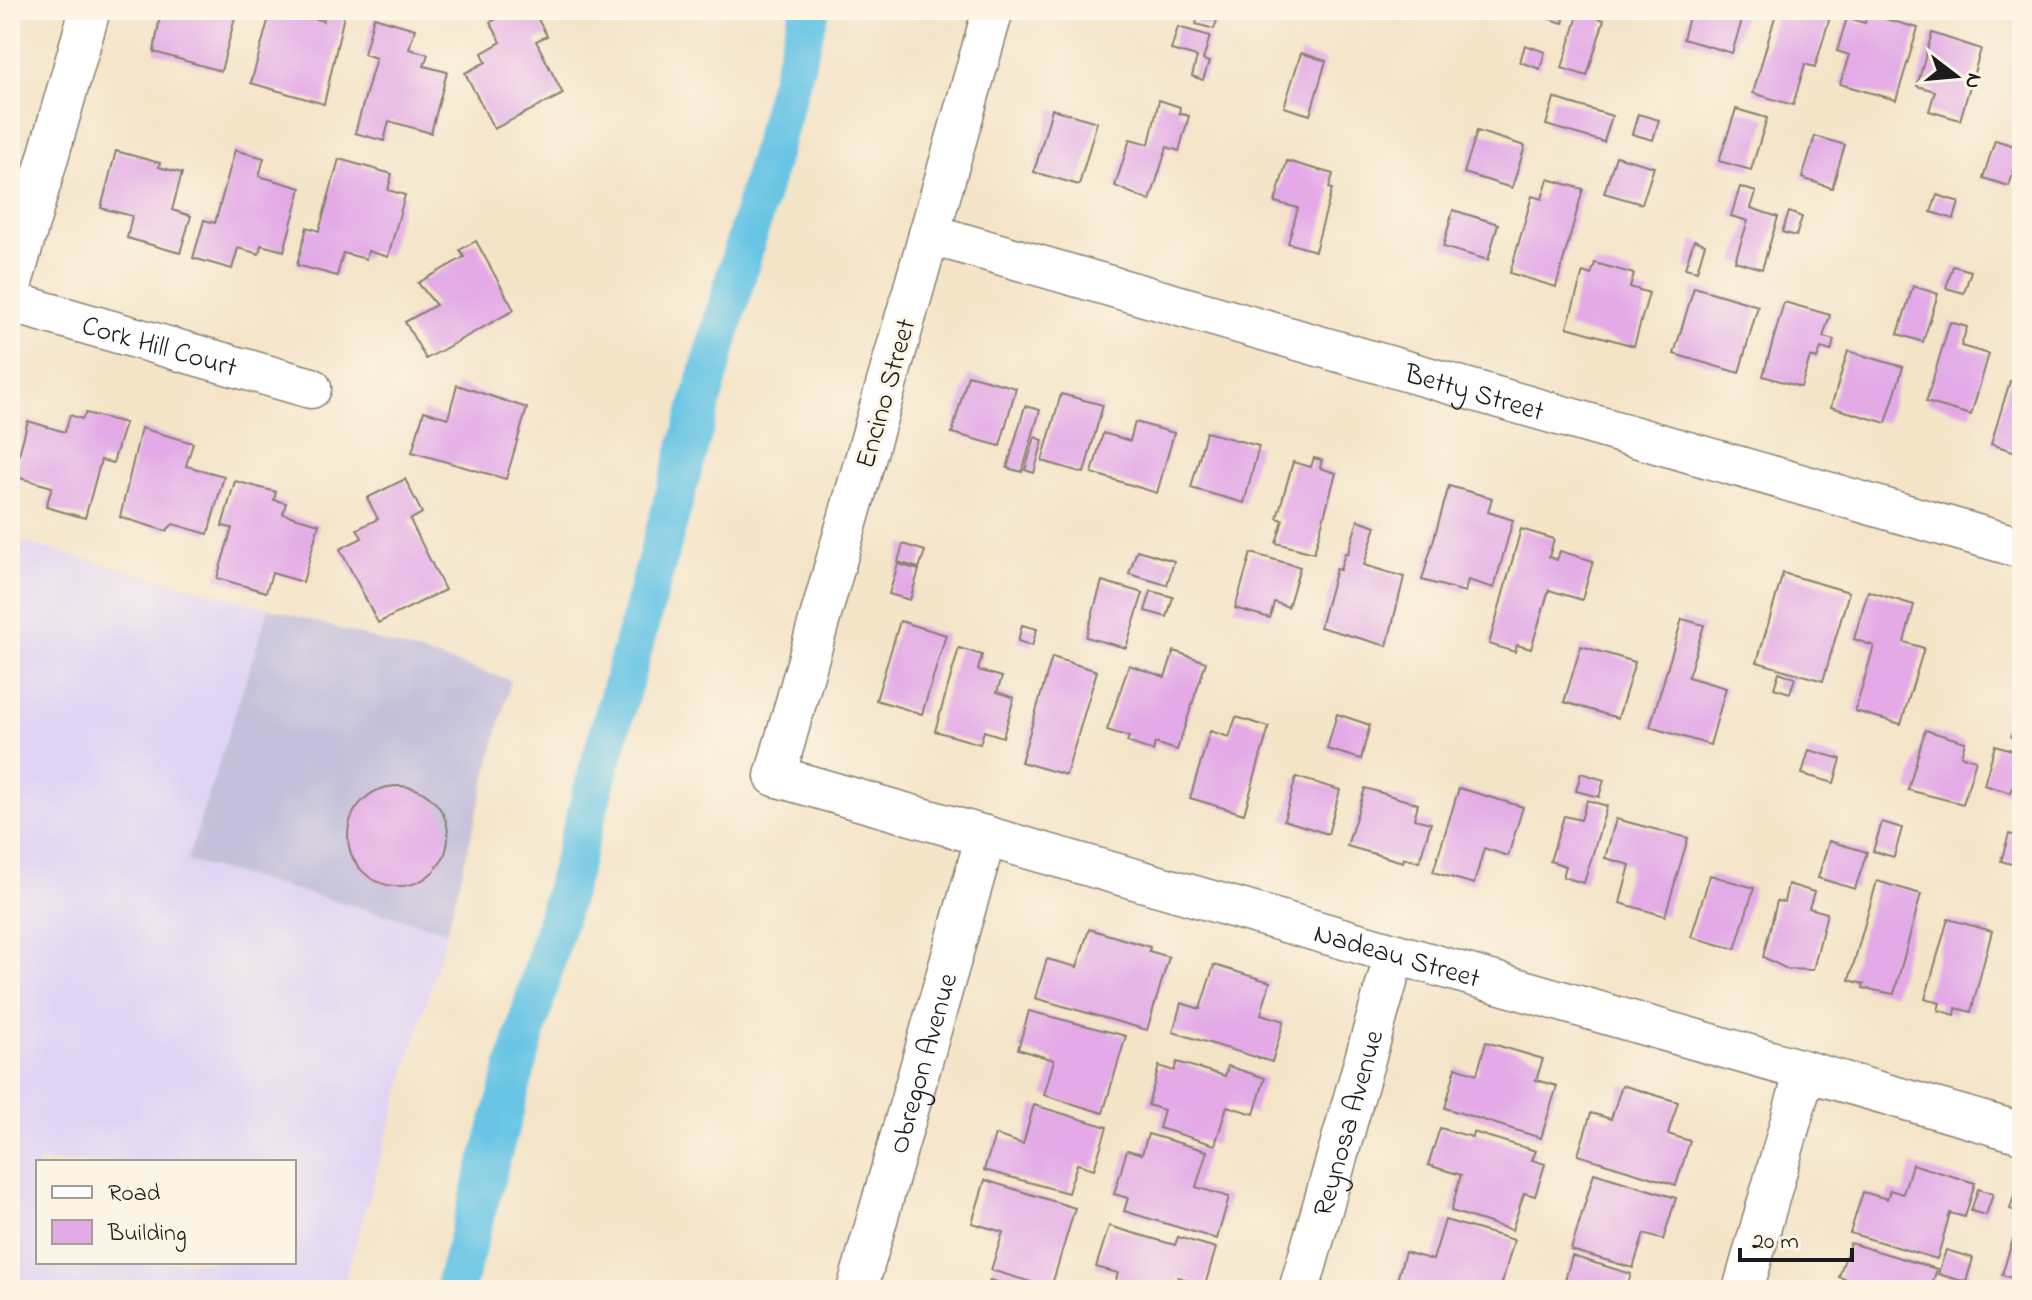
<svg xmlns="http://www.w3.org/2000/svg" width="2032" height="1300" font-family="'Indie Flower',sans-serif">
<style>
.built{fill:#e0d4f4;fill-rule:evenodd}
.industrial{fill:#c4c0db}
.lines{fill:none;stroke-linecap:round;stroke-linejoin:round}
.canal{stroke:#67c5e5;stroke-width:40}
.building{fill:#e3aae7}
.minor-casing{stroke:#888072;stroke-width:43}
.minor{stroke:#fff;stroke-width:40}
.labels{text-anchor:middle;stroke-width:6;stroke-linejoin:round;paint-order:stroke}
.street-label{font-size:28px;fill:#1c1c1c;stroke:#fcf5e5}
</style>
<rect width="100%" height="100%" fill="#fcf5e5"/>
<filter id="ink" filterUnits="userSpaceOnUse"><feTurbulence type="fractalNoise" baseFrequency=".0125" numOctaves="2"/><feDisplacementMap in="SourceGraphic" scale="16" xChannelSelector="R" yChannelSelector="G"/><feConvolveMatrix kernelMatrix="1 2 1 2 8 2 1 2 1" color-interpolation-filters="sRGB"/></filter>
<filter id="wash" filterUnits="userSpaceOnUse"><feTurbulence type="fractalNoise" baseFrequency=".006" numOctaves="4" result="noise"/><feDisplacementMap in="SourceGraphic" scale="32" xChannelSelector="R" yChannelSelector="G"/><feGaussianBlur stdDeviation="1.8" result="paint"/><feColorMatrix in="noise" values="0 0 0 0 0 0 0 0 0 0 0 0 0 0 0 0 0 1.4 0 .05"/><feComposite in="paint" operator="in"/></filter>
<g filter="url(#wash)">
<rect width="100%" height="100%" fill="#f4e4c8"/>
<path class="built" d="M10 539 269 608 187 861 447 931 342 1290H10ZM38 1162H294V1262H38Z"/>
<polygon class="industrial" points="269,608 511,680 447,931 187,861"/>
<g class="lines">
<polyline class="canal" points="454,1290 810,10"/>
</g>
<g id="blocks">
<g class="building">
<polygon points="161,10 237,10 221,71 154,52"/>
<polygon points="271,10 314,10 312,18 323,21 326,10 345,11 324,104 251,83"/>
<polygon points="515,10 533,10 547,36 536,41 563,94 494,129 465,73 486,62 482,53 501,42 490,22"/>
<polygon points="1521,10 1566,10 1563,23"/>
<polygon points="1691,10 1745,10 1732,53 1683,39"/>
<polygon points="1777,10 1832,10 1815,67 1805,64 1793,105 1753,93"/>
<polygon points="1199,12 1218,17 1214,29 1196,24"/>
<polygon points="1579,12 1604,20 1587,76 1562,68"/>
<polygon points="1867,14 1918,28 1896,100 1840,84 1849,55 1837,51 1847,18 1865,23"/>
<polygon points="374,17 415,29 409,49 428,54 424,66 447,72 431,133 389,121 384,141 355,133 376,58 364,54"/>
<polygon points="1178,27 1210,36 1203,60 1209,62 1203,80 1192,76 1197,57 1171,50"/>
<polygon points="1932,33 1981,49 1960,120 1929,111 1935,91 1917,86"/>
<polygon points="1525,45 1545,52 1540,69 1520,62"/>
<polygon points="1301,53 1326,61 1310,115 1284,107"/>
<polygon points="1554,98 1612,116 1604,142 1546,125"/>
<polygon points="1159,100 1180,107 1179,113 1189,116 1179,151 1167,147 1150,201 1115,186 1130,139 1149,144"/>
<polygon points="1052,109 1097,122 1079,185 1034,172"/>
<polygon points="1736,109 1767,118 1751,170 1719,161"/>
<polygon points="1638,114 1659,120 1653,140 1632,134"/>
<polygon points="1477,131 1525,146 1512,188 1464,173"/>
<polygon points="1815,136 1845,145 1832,188 1802,178"/>
<polygon points="1995,140 2021,148 2009,186 1983,178"/>
<polygon points="235,150 264,158 259,176 301,188 284,251 261,245 259,254 238,248 232,269 193,258 204,220 215,223"/>
<polygon points="116,151 160,163 159,167 182,173 172,210 191,216 180,253 127,238 132,216 101,208"/>
<polygon points="1616,156 1654,167 1642,204 1604,193"/>
<polygon points="339,159 392,174 388,190 405,195 388,257 368,251 366,259 343,253 337,276 297,265 307,227 319,231"/>
<polygon points="1287,161 1333,174 1329,188 1332,189 1315,251 1288,243 1298,208 1275,202"/>
<polygon points="1548,179 1583,189 1556,287 1510,273 1532,196 1542,199"/>
<polygon points="1740,187 1756,192 1751,208 1778,217 1762,269 1735,261 1748,221 1731,216"/>
<polygon points="1937,195 1959,202 1954,219 1931,212"/>
<polygon points="1453,210 1498,224 1488,260 1443,247"/>
<polygon points="1789,212 1802,217 1796,236 1782,232"/>
<polygon points="1694,240 1705,244 1697,271 1685,268"/>
<polygon points="476,241 514,310 426,359 405,322 436,305 418,283 464,257 460,250"/>
<polygon points="1595,263 1634,274 1630,287 1649,293 1634,346 1567,327 1583,272 1591,275"/>
<polygon points="1953,266 1971,271 1964,293 1946,288"/>
<polygon points="1913,286 1938,294 1923,342 1898,334"/>
<polygon points="1694,287 1758,306 1739,373 1674,354"/>
<polygon points="1784,302 1830,315 1823,337 1834,340 1831,351 1821,348 1817,359 1810,357 1801,387 1763,376"/>
<polygon points="1950,322 1967,327 1961,346 1989,354 1971,415 1926,402"/>
<polygon points="1848,351 1903,367 1886,423 1831,407"/>
<polygon points="968,375 1016,388 1000,446 952,433"/>
<polygon points="2010,381 2022,384 2022,454 1991,444"/>
<polygon points="457,385 527,408 506,479 412,452 424,411 448,418"/>
<polygon points="1061,394 1103,405 1084,473 1042,461"/>
<polygon points="1025,406 1040,410 1022,472 1007,468"/>
<polygon points="86,413 125,423 113,463 101,460 85,518 46,507 52,487 13,476 28,421 65,432 70,415 82,419"/>
<polygon points="1135,422 1174,433 1157,493 1092,473 1103,433 1130,441"/>
<polygon points="141,428 193,443 186,466 224,476 208,534 173,524 166,531 120,517"/>
<polygon points="1206,432 1259,446 1244,503 1191,488"/>
<polygon points="1035,437 1043,440 1034,473 1025,470"/>
<polygon points="1314,458 1322,460 1320,468 1336,473 1314,553 1276,543 1283,520 1277,518 1293,462 1311,467"/>
<polygon points="405,479 422,513 410,520 445,590 378,623 340,549 362,538 357,529 378,519 367,498"/>
<polygon points="235,481 276,492 274,500 286,503 283,514 319,524 303,582 272,573 266,592 217,578 232,528 222,526"/>
<polygon points="1449,486 1492,498 1488,512 1513,520 1494,588 1468,580 1465,592 1422,580"/>
<polygon points="1358,520 1376,526 1364,565 1404,577 1387,646 1320,627 1336,569 1340,570 1345,553 1348,553"/>
<polygon points="1521,529 1554,539 1549,557 1557,560 1560,551 1593,561 1582,600 1549,590 1531,649 1517,645 1515,652 1489,644"/>
<polygon points="903,544 925,551 919,568 898,562"/>
<polygon points="1137,550 1174,561 1167,585 1129,574"/>
<polygon points="1251,553 1300,567 1288,607 1274,602 1270,618 1235,608"/>
<polygon points="898,564 919,570 910,600 889,594"/>
<polygon points="1783,573 1849,592 1823,681 1757,662"/>
<polygon points="1102,581 1143,593 1126,648 1086,637"/>
<polygon points="1151,591 1173,597 1167,617 1145,611"/>
<polygon points="1868,591 1914,605 1904,642 1924,648 1901,724 1855,711 1874,646 1854,639"/>
<polygon points="1682,619 1704,625 1688,677 1726,688 1710,745 1650,727"/>
<polygon points="900,621 946,635 922,714 876,700"/>
<polygon points="1022,625 1037,629 1032,646 1018,641"/>
<polygon points="1581,646 1635,662 1618,718 1564,702"/>
<polygon points="959,648 982,655 978,670 1002,677 997,692 1014,698 1003,737 984,731 980,744 935,731"/>
<polygon points="1174,651 1206,662 1177,750 1155,743 1153,751 1127,742 1129,737 1107,730 1129,665 1165,677"/>
<polygon points="1052,657 1097,671 1066,775 1021,762"/>
<polygon points="1779,672 1795,678 1790,693 1774,688"/>
<polygon points="2021,701 2022,701 2022,740 2011,737"/>
<polygon points="1337,714 1370,725 1361,759 1327,749"/>
<polygon points="1236,717 1269,727 1244,814 1190,798 1210,731 1229,737"/>
<polygon points="1925,730 1965,742 1961,756 1976,760 1963,804 1908,790"/>
<polygon points="1995,745 2022,753 2011,793 1984,785"/>
<polygon points="1809,750 1841,759 1834,783 1802,774"/>
<polygon points="1581,773 1604,780 1599,797 1576,791"/>
<polygon points="1296,777 1340,790 1328,834 1284,820"/>
<circle cx="398" cy="836" r="50"/>
<polygon points="1365,788 1418,804 1414,819 1431,823 1419,862 1404,858 1403,862 1347,846"/>
<polygon points="1459,788 1523,807 1508,856 1484,848 1474,884 1433,872"/>
<polygon points="1587,800 1607,806 1584,883 1563,877 1566,866 1550,861 1564,816 1581,820"/>
<polygon points="1616,819 1688,838 1665,916 1620,903 1630,865 1605,858"/>
<polygon points="1882,822 1902,828 1894,857 1873,851"/>
<polygon points="2009,834 2022,838 2022,867 2001,861"/>
<polygon points="1829,841 1867,852 1855,889 1818,878"/>
<polygon points="1710,875 1754,888 1735,949 1691,937"/>
<polygon points="1877,881 1921,894 1894,994 1863,988 1864,984 1849,980"/>
<polygon points="1788,884 1814,892 1809,908 1827,913 1813,970 1787,969 1763,957 1777,901 1784,902"/>
<polygon points="1948,919 1992,931 1971,1012 1956,1008 1955,1015 1938,1010 1940,1003 1925,999"/>
<polygon points="1089,929 1150,947 1149,951 1169,957 1147,1030 1035,998 1047,959 1077,967"/>
<polygon points="1214,965 1270,982 1261,1014 1284,1021 1272,1062 1173,1032 1181,1003 1200,1009"/>
<polygon points="1029,1011 1126,1036 1103,1113 1044,1095 1054,1060 1018,1049"/>
<polygon points="1486,1042 1543,1059 1536,1080 1557,1086 1541,1138 1445,1108 1456,1067 1477,1074"/>
<polygon points="1177,1062 1225,1076 1228,1066 1265,1078 1254,1114 1227,1106 1215,1145 1159,1128 1164,1110 1148,1105 1159,1066 1174,1071"/>
<polygon points="1622,1085 1678,1102 1668,1134 1690,1141 1676,1185 1578,1155 1591,1113 1611,1119"/>
<polygon points="1034,1105 1107,1127 1094,1169 1077,1164 1068,1193 984,1170 995,1135 1023,1144"/>
<polygon points="1440,1128 1472,1137 1473,1132 1536,1151 1532,1160 1545,1164 1535,1196 1524,1193 1512,1230 1451,1211 1461,1175 1428,1165"/>
<polygon points="1148,1134 1207,1151 1196,1187 1229,1197 1217,1239 1124,1211 1128,1198 1114,1194 1127,1150 1142,1154"/>
<polygon points="1912,1164 1975,1183 1965,1217 1950,1213 1937,1259 1850,1233 1863,1192 1887,1199 1890,1190 1903,1194"/>
<polygon points="1594,1173 1676,1198 1663,1240 1644,1234 1633,1268 1571,1250"/>
<polygon points="985,1180 1075,1208 1051,1288 991,1270 1003,1232 972,1223"/>
<polygon points="1978,1189 1993,1194 1986,1215 1971,1211"/>
<polygon points="2015,1193 2022,1195 2022,1281 2002,1275 2021,1213 2010,1209"/>
<polygon points="1445,1220 1514,1240 1500,1290 1405,1290 1395,1287 1405,1252 1433,1260"/>
<polygon points="1109,1226 1175,1245 1178,1237 1216,1248 1205,1285 1178,1277 1174,1290 1113,1290 1118,1273 1096,1267"/>
<polygon points="1850,1243 1937,1269 1930,1290 1842,1290 1845,1279 1839,1277"/>
<polygon points="1946,1250 1973,1258 1966,1282 1938,1274"/>
<polygon points="1572,1256 1631,1274 1626,1290 1562,1290"/>
<polygon points="990,1280 1023,1289 1023,1290 987,1290"/>
</g>
</g>
</g>
<g filter="url(#ink)">
<use href="#blocks" fill-opacity="0" stroke="#888072" stroke-width="2"/>
<g class="lines">
<g class="minor-casing">
<g id="minor">
<path id="s1" d="M993 10 775 776 2022 1133"/>
<path id="s2" d="M929 234 2022 548"/>
<polyline points="10,290 90,10"/>
<path id="s3" d="M10 302 311 388"/>
<path id="s4" d="M857 1290 986 836"/>
<path id="s5" d="M1299 1290 1395 954"/>
<polyline points="1743,1290 1805,1071"/>
</g>
</g>
<use href="#minor" class="minor"/>
</g>
</g>
<g class="labels">
<g class="street-label">
<text dy="10" stroke="none"><textPath href="#s3" startOffset="156">Cork Hill Court</textPath></text>
<text dy="10" stroke="none"><textPath href="#s2" startOffset="568">Betty Street</textPath></text>
<text transform="translate(884 393) rotate(-74)" y="10">Encino Street</text>
<text dy="10" stroke="none"><textPath href="#s1" startOffset="1444">Nadeau Street</textPath></text>
<text dy="10" stroke="none"><textPath href="#s4" startOffset="236">Obregon Avenue</textPath></text>
<text dy="10" stroke="none"><textPath href="#s5" startOffset="174">Reynosa Avenue</textPath></text>
</g>
</g>
<rect width="2032" height="1300" fill="none" stroke="#fcf5e5" stroke-width="40"/>
<rect x="36" y="1160" width="260" height="104" fill="#fcf5e5" stroke="#a29e95" stroke-width="2"/>
<rect x="52" y="1186" width="40" height="12" fill="#ffffff" stroke="#a29e95" stroke-width="2"/>
<text x="108" y="1200" font-size="24" fill="#1c1c1c">Road</text>
<rect x="52" y="1220" width="40" height="24" fill="#e3aae7" stroke="#a29e95" stroke-width="2"/>
<text x="108" y="1240" font-size="24" fill="#1c1c1c">Building</text>
<g transform="translate(1956 76) rotate(106)" stroke="#fcf5e5" stroke-width="6" paint-order="stroke">
<path d="M0-6L14 30L0 20L-14 30Z" fill="#1c1c1c"/>
<text y="-12" font-size="22" font-weight="bold" text-anchor="middle" fill="#1c1c1c">N</text>
</g>
<path d="M1740 1248v12h112v-12" fill="none" stroke="#1c1c1c" stroke-width="4"/>
<text x="1752" y="1248" font-size="24" fill="#1c1c1c" stroke="#fcf5e5" stroke-width="6" paint-order="stroke">20 m</text>
</svg>
